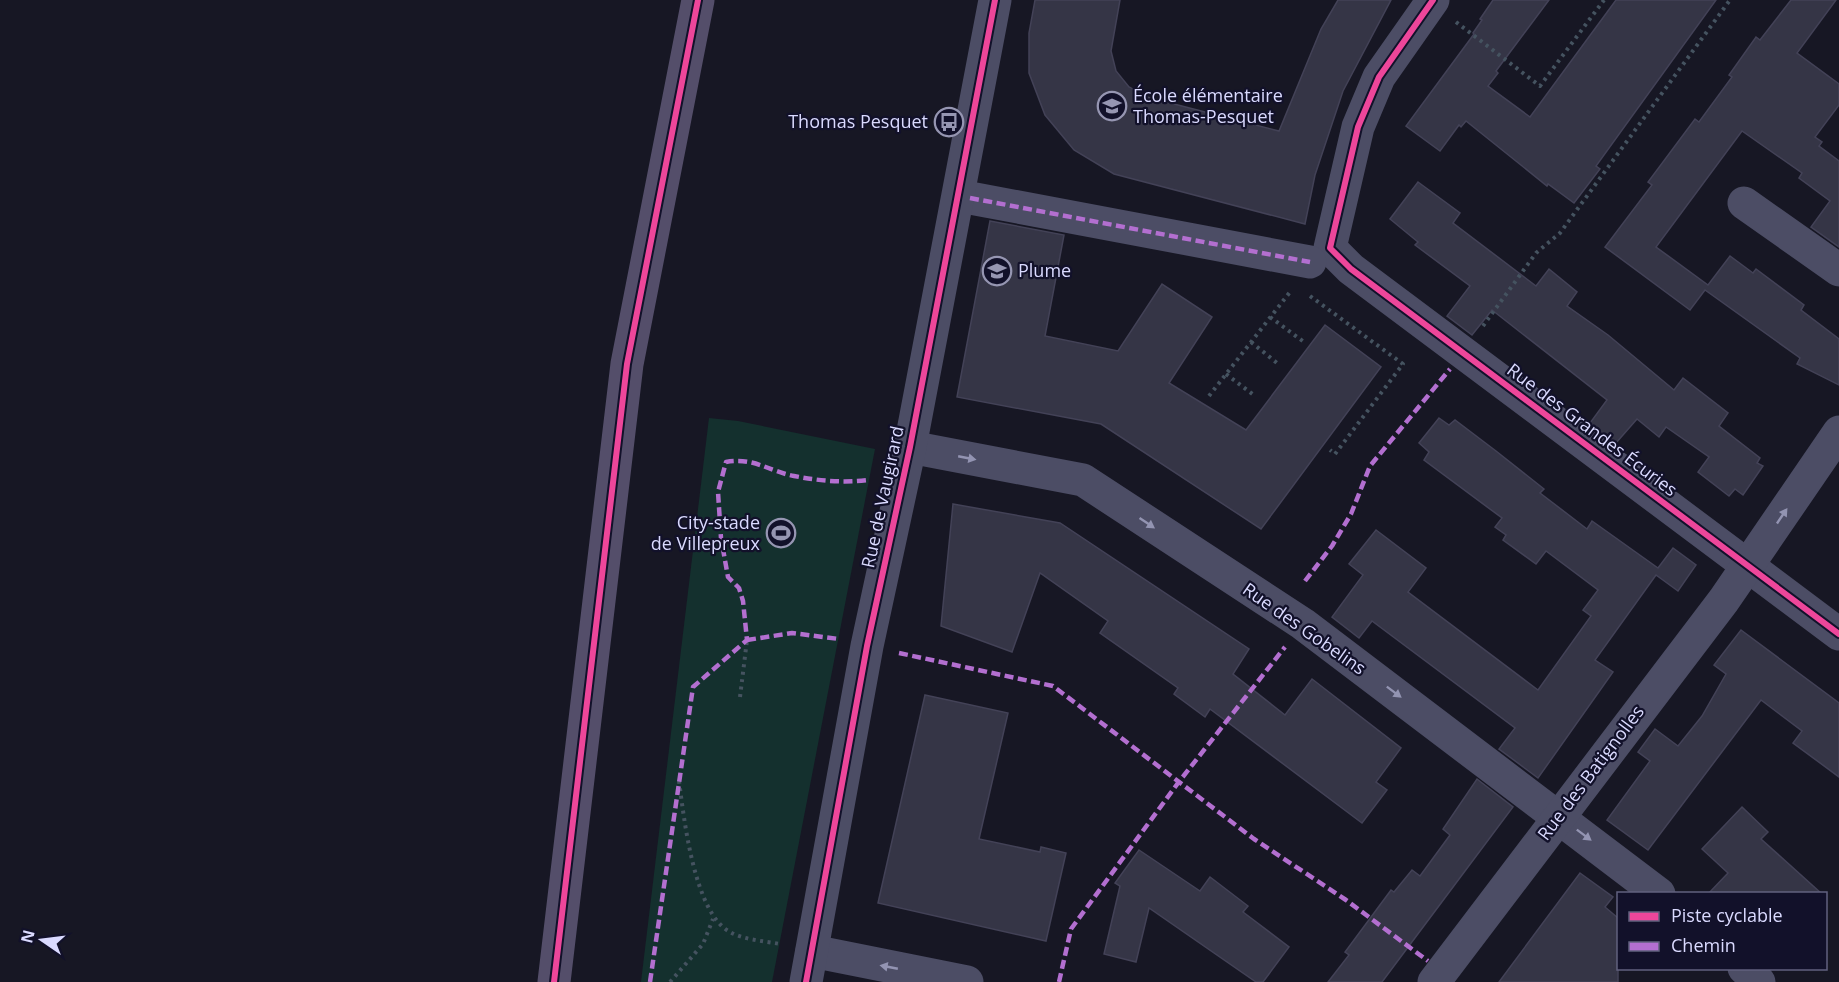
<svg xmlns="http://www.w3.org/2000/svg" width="1839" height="982" font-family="'Open Sans',sans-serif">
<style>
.green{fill:#14302e}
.building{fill:#353546;stroke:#434257;stroke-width:1.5}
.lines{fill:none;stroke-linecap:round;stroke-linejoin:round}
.path{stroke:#455360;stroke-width:4;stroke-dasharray:3 4.5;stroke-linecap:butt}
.street{stroke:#4c4d65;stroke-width:33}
.primary{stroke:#544e6a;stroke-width:33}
.quiet{stroke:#b36fd0;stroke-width:4.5;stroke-dasharray:9 4.5;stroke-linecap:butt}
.cycleway-casing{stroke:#12112a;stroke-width:10}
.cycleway{stroke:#ed469a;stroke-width:6}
.oneway{fill:#9394b2}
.labels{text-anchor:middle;stroke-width:4.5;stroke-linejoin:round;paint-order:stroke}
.poi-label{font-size:18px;fill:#dadaff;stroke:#12112a;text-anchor:start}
.street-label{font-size:18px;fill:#dadaff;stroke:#12112a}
</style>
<rect width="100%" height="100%" fill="#171724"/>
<polygon class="green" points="709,418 738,421 875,449 772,982 641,982"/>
<g class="building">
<polygon points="1035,0 1120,0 1111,51 1116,71 1129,87 1147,97 1279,131 1321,29 1338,0 1391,0 1343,91 1315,175 1305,224 1114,174 1074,150 1045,115 1029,73 1029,33"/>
<polygon points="1493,0 1549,0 1496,71 1498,73 1488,86 1530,117 1616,0 1716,0 1596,166 1600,169 1574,203 1548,184 1547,186 1466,121 1461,127 1459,125 1440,151 1406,126 1474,34 1473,33 1482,20 1480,19"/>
<polygon points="1791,0 1836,0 1797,53 1839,84 1839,105 1815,137 1822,142 1819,146 1839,161 1839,247 1811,227 1830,201 1799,178 1802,173 1742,131 1656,247 1708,285 1730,256 1753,273 1756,269 1804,305 1801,310 1839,339 1839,385 1797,364 1800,358 1705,290 1690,310 1605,247 1652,185 1648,182 1695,119 1699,122 1732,77 1729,75 1756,37 1760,40"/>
<polygon points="1418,182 1460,213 1453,223 1536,286 1549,269 1577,292 1567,306 1608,335 1674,390 1683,378 1728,413 1719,426 1760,458 1757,463 1763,466 1743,495 1735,489 1729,496 1698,472 1709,457 1666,427 1659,437 1637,419 1616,443 1590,423 1607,400 1492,310 1472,335 1447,316 1470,286 1415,245 1418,242 1390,219"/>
<polygon points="990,221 1064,235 1045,336 1118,351 1162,284 1212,317 1169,383 1246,430 1325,325 1381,367 1261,529 1101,424 957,397"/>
<polygon points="1439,418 1449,425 1455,420 1496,451 1544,489 1540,493 1587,529 1592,521 1658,568 1673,548 1696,565 1678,591 1656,575 1595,660 1613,672 1538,778 1499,749 1515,728 1372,621 1359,638 1332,617 1363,575 1349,564 1376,530 1426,568 1408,592 1538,690 1591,616 1583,610 1598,590 1546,551 1536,564 1503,540 1506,535 1495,527 1502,518 1424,460 1429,452 1419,443"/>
<polygon points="953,504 1060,523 1249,649 1233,674 1285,715 1312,679 1401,748 1376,782 1387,790 1362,823 1210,709 1205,717 1174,694 1178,688 1100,633 1108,621 1040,573 1012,652 941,626"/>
<polygon points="1741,630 1839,703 1839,777 1793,743 1802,731 1761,700 1648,850 1607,820 1650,761 1638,752 1655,729 1678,746 1702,716 1726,674 1714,665"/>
<polygon points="925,695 1008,713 979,839 1040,852 1041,847 1066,853 1046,941 878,903"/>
<polygon points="1477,779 1513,807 1382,982 1328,982 1349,955 1345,952 1391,890 1394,892 1412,870 1420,876 1450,835 1443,829"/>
<polygon points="1742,807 1768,832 1761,839 1822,894 1708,894 1728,873 1702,849"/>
<polygon points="1139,850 1200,891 1210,877 1248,906 1243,912 1289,947 1263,982 1256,982 1149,908 1136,962 1104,954 1120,886 1115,883"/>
<polygon points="1580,873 1613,897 1605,907 1618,918 1618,982 1499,982"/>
</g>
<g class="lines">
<g class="path">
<polyline points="1456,22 1540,86 1604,0"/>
<polyline points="1310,296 1403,364 1335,454 1330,450"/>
<polyline points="1270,317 1304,342"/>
<polyline points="1483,326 1536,253 1560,233 1730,0"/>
<polyline points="1251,342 1277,363"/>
<polyline points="1226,374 1255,396"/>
<polyline points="1209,396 1290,292"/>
<polyline points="740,697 747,640"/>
<path d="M679 781C684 818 694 913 730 932 744 940 764 941 780 944"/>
<polyline points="670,982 703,944 713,919"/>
</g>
<g class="street">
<polyline points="1433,0 1379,77 1358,127 1330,248 1351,269 1839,634"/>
<polyline points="970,198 1310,262"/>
<polyline points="1744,203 1839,270"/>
<polyline points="910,447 1083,480 1303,624 1659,894"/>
<polyline points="812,951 967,982"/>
<polyline points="1744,968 1759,982"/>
<polyline points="806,982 867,646 910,447 995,0"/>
<polyline points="1434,982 1724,600 1839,432"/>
</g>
<polyline class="primary" points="554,982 627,364 698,0"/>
<g class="quiet">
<polyline points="970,198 1310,262"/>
<polyline points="1305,581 1332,546 1351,514 1370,466 1450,369"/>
<polyline points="747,640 792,633 839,639"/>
<polyline points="899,653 1053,686 1254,839 1346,900 1428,961"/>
<path d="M650 982 693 687 747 640 743 601 739 588 728 577 721 538 718 492 726 462C754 457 768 471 794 476 820 481 843 483 869 480"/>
<polyline points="1059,982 1071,929 1178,783 1285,647"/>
</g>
<g class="cycleway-casing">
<g id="cycleway">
<polyline points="1433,0 1379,77 1358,127 1330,248 1351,269 1839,634"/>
<polyline points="554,982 627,364 698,0"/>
<polyline points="806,982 867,646 910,447 995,0"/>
</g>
</g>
<use href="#cycleway" class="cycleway"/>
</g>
<defs><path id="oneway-solid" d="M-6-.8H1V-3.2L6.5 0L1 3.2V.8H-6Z" transform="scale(1.5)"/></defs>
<g class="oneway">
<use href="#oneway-solid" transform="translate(967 458) rotate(11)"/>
<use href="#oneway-solid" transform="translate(1782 516) rotate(-56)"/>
<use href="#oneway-solid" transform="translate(1147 523) rotate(34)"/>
<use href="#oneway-solid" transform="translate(1394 692) rotate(37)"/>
<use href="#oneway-solid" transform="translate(1584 835) rotate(37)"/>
<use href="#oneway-solid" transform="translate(889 967) rotate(-169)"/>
</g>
<defs>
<g id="school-ring" transform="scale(1.5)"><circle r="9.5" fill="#12112a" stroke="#9696b2" stroke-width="1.5"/><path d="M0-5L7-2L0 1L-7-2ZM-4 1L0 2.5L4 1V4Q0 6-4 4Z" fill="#9696b2"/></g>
<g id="bus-ring" transform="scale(1.5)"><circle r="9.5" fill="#12112a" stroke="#9696b2" stroke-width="1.5"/><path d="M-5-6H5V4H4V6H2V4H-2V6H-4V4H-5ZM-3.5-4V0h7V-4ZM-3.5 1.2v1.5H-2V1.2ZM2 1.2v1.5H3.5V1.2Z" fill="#9696b2"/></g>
<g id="stadium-ring" transform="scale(1.5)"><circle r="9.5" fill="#12112a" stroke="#9696b2" stroke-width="1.5"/><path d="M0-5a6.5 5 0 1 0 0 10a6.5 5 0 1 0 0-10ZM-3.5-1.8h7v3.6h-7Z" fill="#9696b2"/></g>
</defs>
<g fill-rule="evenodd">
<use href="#school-ring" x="1112" y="106"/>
<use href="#bus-ring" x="949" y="122"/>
<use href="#school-ring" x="997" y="271"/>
<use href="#stadium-ring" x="781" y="533"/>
</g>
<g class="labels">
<g class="poi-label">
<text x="1133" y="102">École élémentaire<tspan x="1133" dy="21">Thomas-Pesquet</tspan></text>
<text x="928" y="128" text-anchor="end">Thomas Pesquet</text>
<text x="1018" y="277">Plume</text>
<text x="760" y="529" text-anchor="end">City-stade<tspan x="760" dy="21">de Villepreux</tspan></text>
</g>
<g class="street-label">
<text transform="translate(1592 430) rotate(37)" y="6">Rue des Grandes Écuries</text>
<text transform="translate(883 497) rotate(-78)" y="6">Rue de Vaugirard</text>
<text transform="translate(1304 629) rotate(35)" y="6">Rue des Gobelins</text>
<text transform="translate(1591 773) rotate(-53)" y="6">Rue des Batignolles</text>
</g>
</g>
<rect x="1617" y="892" width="210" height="78" fill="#12112a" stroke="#62617f" stroke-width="1.5"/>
<rect x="1629" y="912" width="30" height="9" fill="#ed469a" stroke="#62617f" stroke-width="1.5"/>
<text x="1671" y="922" font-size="18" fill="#dadaff">Piste cyclable</text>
<rect x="1629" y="942" width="30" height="9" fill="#b36fd0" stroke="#62617f" stroke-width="1.5"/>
<text x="1671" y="952" font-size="18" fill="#dadaff">Chemin</text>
<g transform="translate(42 940) rotate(284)" stroke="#12112a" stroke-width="4.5" paint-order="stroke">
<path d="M0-4.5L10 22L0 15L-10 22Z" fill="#dadaff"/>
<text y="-9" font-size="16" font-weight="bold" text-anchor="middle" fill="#dadaff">N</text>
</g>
</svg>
